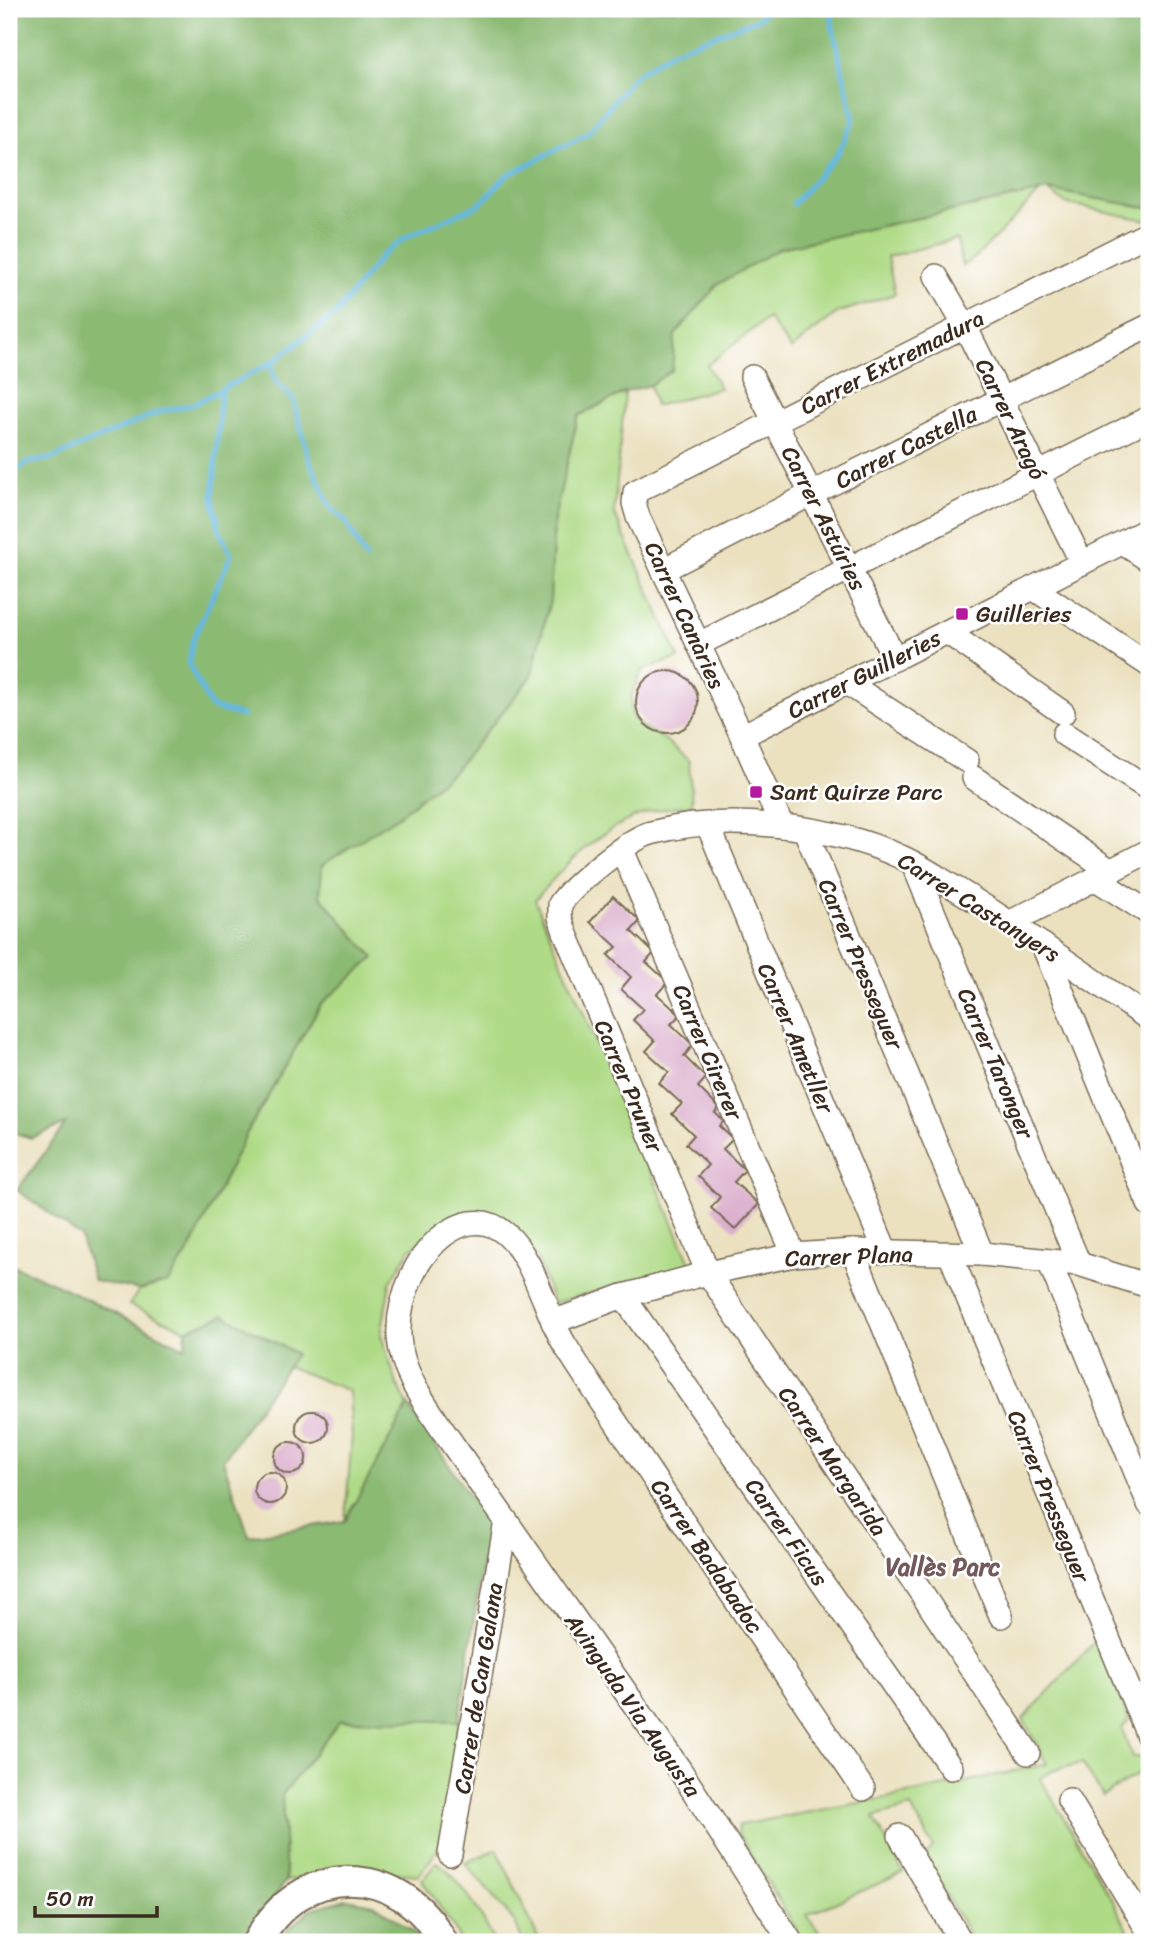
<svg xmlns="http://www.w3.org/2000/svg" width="1158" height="1951" font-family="Sriracha,sans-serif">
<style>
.green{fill:#afda86;stroke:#758252;stroke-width:2}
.forest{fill:#8bba73;stroke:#637248;stroke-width:2}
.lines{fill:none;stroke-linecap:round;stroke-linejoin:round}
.stream{stroke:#65b8e0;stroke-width:5}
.building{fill:#dbb0ce}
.minor-casing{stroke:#796a56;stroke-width:26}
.major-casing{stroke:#796a56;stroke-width:32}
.minor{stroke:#fff;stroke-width:23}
.major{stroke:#fff;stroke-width:28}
.poi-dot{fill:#b5179e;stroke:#fff;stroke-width:2.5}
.labels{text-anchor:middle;stroke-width:5;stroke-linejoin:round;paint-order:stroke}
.street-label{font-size:23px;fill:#3b2a1e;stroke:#fff}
.poi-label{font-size:23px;fill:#3b2a1e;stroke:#fff;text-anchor:start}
.neighbourhood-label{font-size:24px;font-weight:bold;fill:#73595c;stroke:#fff}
</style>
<rect width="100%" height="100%" fill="#fff"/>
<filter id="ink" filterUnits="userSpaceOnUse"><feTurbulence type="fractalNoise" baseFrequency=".0143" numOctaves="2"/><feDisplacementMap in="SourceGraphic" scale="14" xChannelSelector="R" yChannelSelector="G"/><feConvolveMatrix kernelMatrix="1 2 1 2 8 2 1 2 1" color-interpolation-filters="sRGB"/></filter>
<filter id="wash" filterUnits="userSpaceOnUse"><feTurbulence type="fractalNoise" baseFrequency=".00686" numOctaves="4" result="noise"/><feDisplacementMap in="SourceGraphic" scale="28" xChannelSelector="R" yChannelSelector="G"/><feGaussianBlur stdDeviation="1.57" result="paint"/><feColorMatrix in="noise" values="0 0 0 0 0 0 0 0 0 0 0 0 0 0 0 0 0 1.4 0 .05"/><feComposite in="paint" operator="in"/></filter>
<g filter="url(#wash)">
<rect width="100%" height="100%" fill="#ebe1bf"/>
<g class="green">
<polygon points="1048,190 1149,208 1149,221 1065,203"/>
<polygon points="1041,191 975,258 962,266 957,239 887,257 895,294 837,313 791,349 768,318 707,365 720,388 655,406 650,385 672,370 674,335 717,285 780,248"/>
<path d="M625 392 614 513 679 658 642 670 631 696 632 717 642 727 663 738 689 761 692 805C678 807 663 808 649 812 603 826 565 864 535 900L691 1265 553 1303 537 1257 518 1236 442 1224 410 1250 390 1283 381 1335 397 1384 408 1405 345 1521 352 1436 349 1391 287 1366 295 1353 224 1315 186 1330 129 1305 139 1290 168 1282 191 1248 245 1136 321 1004 374 958 320 896 322 865 397 816 455 770 531 677 550 600 554 519 578 416Z"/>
<polygon points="1097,1639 1129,1719 1122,1729 1132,1757 1149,1757 1149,1767 1103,1796 1082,1763 1052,1771 1040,1778 1114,1903 1134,1942 973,1942 925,1857 933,1847 911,1807 874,1817 903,1873 807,1915 826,1942 804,1942 738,1833 739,1825 913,1793 1047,1764 1023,1719"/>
<polygon points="340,1720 459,1721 439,1848 419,1875 351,1870 286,1881 282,1795"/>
<polygon points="497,1849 540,1942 523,1942 515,1922 465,1863"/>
<path d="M437 1862C460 1878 483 1916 494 1942H461L455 1930 422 1880Z"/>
</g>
<g class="forest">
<polygon points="9,9 1149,9 1149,208 1048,190 780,248 717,285 675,335 672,370 650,385 625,392 578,416 554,519 550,600 531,677 455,770 398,816 322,865 320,896 374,958 321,1004 245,1136 191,1248 168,1282 139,1290 94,1281 80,1236 17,1190 66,1124 31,1138 9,1131"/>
<polygon points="9,1264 60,1286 185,1348 186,1330 224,1315 296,1354 223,1460 249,1536 345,1521 408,1405 488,1523 459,1721 340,1720 282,1795 286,1881 241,1942 9,1942"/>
<polygon points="346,1899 374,1904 415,1933 420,1942 273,1942 312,1909"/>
</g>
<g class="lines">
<g class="stream">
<polyline points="793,204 837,155 854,120 833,29 831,9"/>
<polyline points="271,363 274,379 293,399 309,460 330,507 345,520 366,559"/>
<polyline points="221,390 213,498 219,529 231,555 192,642 189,665 211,707 243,716"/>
<polyline points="9,476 27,463 53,458 161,411 192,405 271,363 336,314 382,255 406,237 480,204 506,176 588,133 634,76 673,51 758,19 768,9"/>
</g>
</g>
<g id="blocks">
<g class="building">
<circle cx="667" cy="702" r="31"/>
<polygon points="613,896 640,921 631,931 654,953 646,962 668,982 657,994 680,1015 671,1024 693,1045 684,1056 706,1078 698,1087 719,1108 715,1113 724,1121 719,1126 733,1139 723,1149 745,1170 734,1182 759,1204 735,1230 711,1208 720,1197 698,1176 708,1165 686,1144 694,1135 672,1114 682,1104 659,1083 669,1072 646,1051 655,1041 633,1020 643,1009 621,989 631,977 608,955 617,947 590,922"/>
<circle cx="312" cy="1427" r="16"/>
<circle cx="290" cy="1458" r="16"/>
<circle cx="270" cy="1488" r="16"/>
</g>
</g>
</g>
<g filter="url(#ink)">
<use href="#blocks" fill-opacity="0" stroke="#796a56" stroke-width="2"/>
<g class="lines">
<g class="minor-casing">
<g id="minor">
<polyline points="936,276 965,326 1082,563"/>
<polyline points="752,377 895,659"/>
<polyline points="1123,543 1149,560"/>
<polyline points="663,570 811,494 1149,326"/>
<polyline points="1033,588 1149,665"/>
<polyline points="947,632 1063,713"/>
<polyline points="699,644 1149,418"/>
<polyline points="847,683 967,761"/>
<polyline points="1064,734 1149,789"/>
<polyline points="742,736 638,517 634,503 635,492 1149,233"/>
<polyline points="974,778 1111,871"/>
<polyline points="708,825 885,1250"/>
<polyline points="782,826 742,736 1149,529"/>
<polyline points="805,830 982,1254"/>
<polyline points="622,850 794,1255"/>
<polyline points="913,863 1079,1264"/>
<polyline points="1096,879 1149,913"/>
<polyline points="1011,922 1149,851"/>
<polyline points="1043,945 1149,1204"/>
<polyline points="853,1251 1001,1616"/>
<polyline points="950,1254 1149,1738"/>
<polyline points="1049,1261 1149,1504"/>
<polyline points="623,1296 951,1768"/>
<polyline points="553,1322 623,1296 708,1273 794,1255 853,1251 982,1254 1079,1264 1149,1286"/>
<path d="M1028 1753 708 1273 565 932 560 917V904C573 885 630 838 651 833 725 813 832 825 901 857 922 866 941 880 960 891 1025 931 1087 976 1149 1019"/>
<polyline points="1069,1800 1149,1932"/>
<polyline points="900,1836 961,1942"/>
<polyline points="450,1854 506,1521"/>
<path d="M791 1942 680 1770 444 1432C424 1402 402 1374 399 1337 398 1317 403 1295 412 1276 427 1241 470 1203 506 1234 534 1258 546 1314 565 1345 597 1396 632 1445 665 1495 731 1593 797 1691 863 1789"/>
</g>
</g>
<g class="major-casing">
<path id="major" d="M257 1942C300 1860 400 1861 443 1942"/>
</g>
<use href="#minor" class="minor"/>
<use href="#major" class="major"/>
</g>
</g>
<g class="poi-dot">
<rect x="955" y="607" width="14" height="14" rx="3.5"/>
<rect x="749" y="785" width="14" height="14" rx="3.5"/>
</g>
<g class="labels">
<g class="street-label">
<text transform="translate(892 362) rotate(-27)" y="8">Carrer Extremadura</text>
<text transform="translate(1011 419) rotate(64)" y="8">Carrer Aragó</text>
<text transform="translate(906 447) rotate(-27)" y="8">Carrer Castella</text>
<text transform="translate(824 518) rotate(63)" y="8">Carrer Astúries</text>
<text transform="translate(685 615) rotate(65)" y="8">Carrer Canàries</text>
<text transform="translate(864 674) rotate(-27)" y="8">Carrer Guilleries</text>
<text transform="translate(979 907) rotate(32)" y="8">Carrer Castanyers</text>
<text transform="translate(861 964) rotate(67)" y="8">Carrer Presseguer</text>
<text transform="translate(796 1038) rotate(67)" y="8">Carrer Ametller</text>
<text transform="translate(708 1052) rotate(67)" y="8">Carrer Cirerer</text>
<text transform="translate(996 1063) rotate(67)" y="8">Carrer Taronger</text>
<text transform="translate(629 1086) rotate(67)" y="8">Carrer Pruner</text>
<text transform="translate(849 1256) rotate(-2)" y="8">Carrer Plana</text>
<text transform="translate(833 1461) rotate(56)" y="8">Carrer Margarida</text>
<text transform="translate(1049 1496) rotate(68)" y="8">Carrer Presseguer</text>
<text transform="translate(787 1532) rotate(55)" y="8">Carrer Ficus</text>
<text transform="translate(707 1556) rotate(56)" y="8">Carrer Badabadoc</text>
<text transform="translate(478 1688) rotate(-81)" y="8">Carrer de Can Galana</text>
<text transform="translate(633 1705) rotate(55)" y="8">Avinguda Via Augusta</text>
</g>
<g class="poi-label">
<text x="976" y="622">Guilleries</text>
<text x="770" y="800">Sant Quirze Parc</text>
</g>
<g class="neighbourhood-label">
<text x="943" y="1575">Vallès Parc</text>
</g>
</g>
<rect width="1158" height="1951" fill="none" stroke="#fff" stroke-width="35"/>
<path d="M35 1906v10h122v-10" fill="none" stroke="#3b2a1e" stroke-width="3.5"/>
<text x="46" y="1906" font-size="21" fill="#3b2a1e" stroke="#ffffff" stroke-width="5" paint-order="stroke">50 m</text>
</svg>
